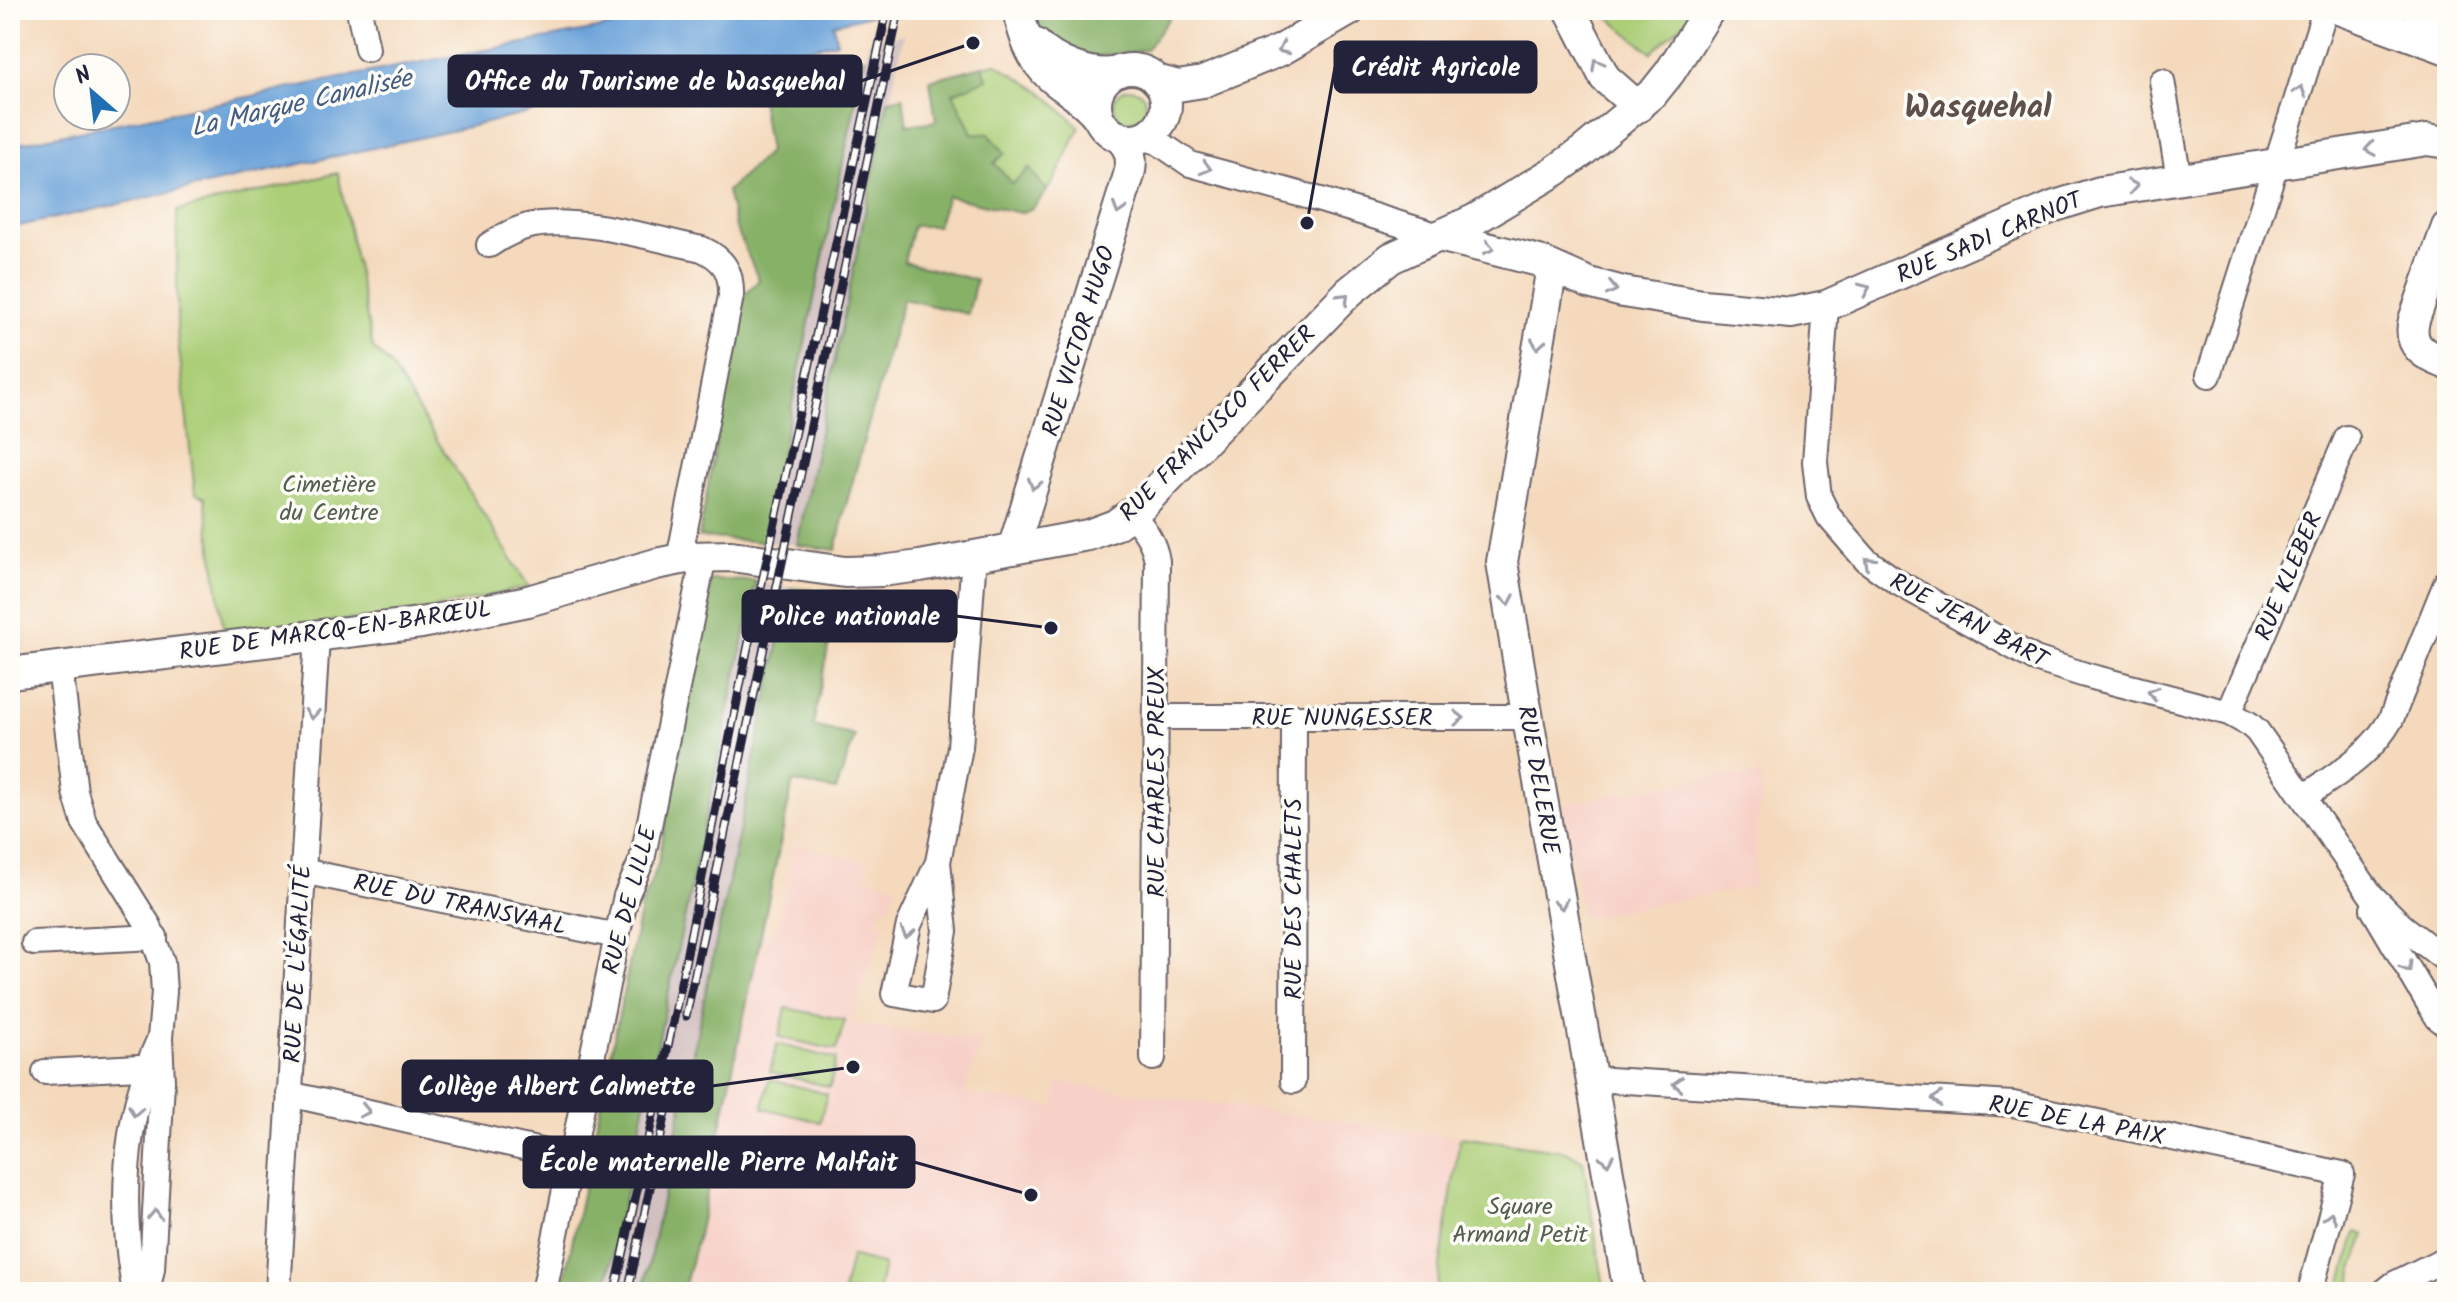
<svg xmlns="http://www.w3.org/2000/svg" width="2457" height="1302" font-family="Kalam,sans-serif">
<style>
.built{fill:#f7d1c7}
.industrial{fill:#d2bfc0}
.green{fill:#abce77;stroke:#667859;stroke-width:2}
.forest{fill:#88b168;stroke:#556a52;stroke-width:2}
.water{fill:#6ba2d9;stroke:#46628a;stroke-width:2}
.lines{fill:none;stroke-linecap:round;stroke-linejoin:round}
.minor-casing{stroke:#6c6268;stroke-width:28}
.tertiary-casing{stroke:#6c6268;stroke-width:34}
.minor{stroke:#fff;stroke-width:24}
.tertiary{stroke:#fff;stroke-width:30}
.rail-casing{stroke:#22223b;stroke-width:9}
.rail{stroke:#fdfcf7;stroke-width:6;stroke-dasharray:18;stroke-linecap:butt}
.oneway{stroke:#9c9ca7}
.labels{text-anchor:middle;stroke-width:7;stroke-linejoin:round;paint-order:stroke}
.street-label{font-size:24px;fill:#22223b;stroke:#fdfcf7}
.park-label{font-size:24px;fill:#525e50;stroke:#fdfcf7}
.water-label{font-size:26px;font-style:italic;fill:#435c82;stroke:#fdfcf7}
.district-label{font-size:32px;font-weight:bold;fill:#5f504c;stroke:#fdfcf7}
.leader{fill:none;stroke:#22223b;stroke-width:3}
.callout-dot{fill:#22223b;stroke:#fdfcf7;stroke-width:3}
.callout{fill:#22223b;stroke:#22223b;stroke-width:3}
.callout-label{font-size:26px;text-anchor:middle;font-weight:bold;fill:#fff}
</style>
<rect width="100%" height="100%" fill="#fdfcf7"/>
<filter id="ink" filterUnits="userSpaceOnUse"><feTurbulence type="fractalNoise" baseFrequency=".0125" numOctaves="2"/><feDisplacementMap in="SourceGraphic" scale="16" xChannelSelector="R" yChannelSelector="G"/><feConvolveMatrix kernelMatrix="1 2 1 2 8 2 1 2 1" color-interpolation-filters="sRGB"/></filter>
<filter id="wash" filterUnits="userSpaceOnUse"><feTurbulence type="fractalNoise" baseFrequency=".006" numOctaves="4" result="noise"/><feDisplacementMap in="SourceGraphic" scale="32" xChannelSelector="R" yChannelSelector="G"/><feGaussianBlur stdDeviation="1.8" result="paint"/><feColorMatrix in="noise" values="0 0 0 0 0 0 0 0 0 0 0 0 0 0 0 0 0 1.4 0 .05"/><feComposite in="paint" operator="in"/></filter>
<g filter="url(#wash)">
<rect width="100%" height="100%" fill="#f4d9bc"/>
<g class="built">
<polygon points="1724,774 1762,776 1754,888 1743,889 1583,918 1562,804"/>
<polygon points="795,843 869,863 866,877 897,885 890,908 882,907 878,921 885,923 853,1017 853,1021 856,1024 982,1040 964,1094 1054,1106 1058,1082 1460,1137 1437,1292 679,1292 761,933 776,934"/>
</g>
<g class="industrial">
<polygon points="904,34 797,545 763,542 869,41"/>
<polygon points="756,581 790,588 643,1292 605,1292"/>
</g>
<g class="green">
<polygon points="1600,10 1691,10 1694,14 1651,53"/>
<path d="M995 63 1041 91 1080 127C1065 156 1052 199 1020 213L942 158 930 80Z"/>
<circle cx="1130" cy="105" r="16"/>
<polygon points="338,173 373,348 390,365 529,587 412,613 224,634 205,498 195,493 177,331 177,211"/>
<polygon points="786,1008 845,1020 836,1050 779,1037"/>
<polygon points="777,1044 836,1059 830,1087 770,1072"/>
<polygon points="769,1079 827,1094 820,1122 763,1108"/>
<polygon points="1460,1137 1566,1151 1583,1161 1605,1292 1436,1292"/>
<polygon points="2356,1232 2365,1235 2353,1269 2351,1292 2339,1292"/>
<polygon points="851,1256 884,1265 878,1292 843,1292"/>
</g>
<g class="forest">
<polygon points="1036,10 1175,10 1146,50 1077,59 1039,31"/>
<polygon points="865,57 763,542 699,537 741,299 759,280 735,226 727,191 769,152 758,81"/>
<polygon points="983,66 987,79 953,93 972,133 989,134 1005,153 994,163 1012,184 1029,168 1047,191 1033,208 1020,213 947,196 937,226 913,226 904,262 976,280 968,314 903,299 845,509 836,550 797,545 888,100 903,97 907,125 936,121 930,80"/>
<polygon points="711,580 756,581 605,1292 562,1292 641,907 658,864"/>
<polygon points="790,588 839,592 813,726 855,736 836,790 793,782 698,1235 683,1292 643,1292"/>
</g>
<polygon class="water" points="697,10 893,10 833,24 837,42 455,130 10,228 10,145 385,69"/>
</g>
<g filter="url(#ink)">
<g class="lines">
<g class="minor-casing">
<g id="minor">
<polyline points="359,10 367,49"/>
<polyline points="2162,81 2179,178"/>
<polyline points="1136,138 1145,138 1158,142 1190,164 1321,200 1439,236"/>
<path d="M489 245C501 237 514 230 528 226 575 215 655 239 702 249 724 259 732 272 731 296L679 559"/>
<polyline points="1826,306 1815,462 1819,497 1829,517 1866,560 1897,582 2035,659 2085,675 2229,713 2249,724 2257,731 2371,895 2402,926 2447,961"/>
<polyline points="2209,375 2325,10"/>
<path d="M1132 514C1144 529 1154 541 1157 561L1153 1058"/>
<polyline points="60,667 75,792 84,822 149,926 162,962 164,992 160,1038 162,1081 152,1269 147,1292"/>
<polyline points="2229,713 2347,438"/>
<polyline points="1157,717 1527,717"/>
<path d="M2304 797C2337 774 2371 755 2391 719L2447 581"/>
<polyline points="938,862 945,931 933,1001 894,994 909,925 938,862 960,747 974,556"/>
<polyline points="302,871 617,936"/>
<polyline points="2373,909 2431,1007 2438,1018 2447,1025"/>
<polyline points="34,943 155,937"/>
<polyline points="45,1072 158,1066"/>
<polyline points="1592,1079 2013,1104 2342,1174 2310,1292"/>
<polyline points="1293,1081 1294,717"/>
<polyline points="289,1094 572,1158"/>
<path d="M135 1292C119 1208 123 1118 159 1040"/>
<polyline points="278,1292 317,637"/>
<polyline points="544,1292 617,936 626,896 642,860 704,556"/>
<polyline points="2384,1292 2394,1284 2447,1258"/>
</g>
</g>
<g class="tertiary-casing">
<g id="tertiary">
<path d="M1018 10C1024 35 1030 59 1051 77 1067 91 1085 99 1098 117"/>
<polyline points="1570,10 1605,78 1638,107"/>
<polyline points="2341,10 2447,49"/>
<polyline points="2417,10 2447,21"/>
<path d="M1036 44C1055 63 1088 76 1114 73"/>
<circle cx="1131" cy="104" r="35"/>
<polyline points="1156,80 1178,86 1203,82 1281,50 1350,10"/>
<path d="M2447 227 2414 320C2407 347 2425 355 2447 364"/>
<polyline points="1439,236 1539,261 1589,283 1623,292 1703,305 1791,313 1826,306 2015,223 2055,206 2100,192 2427,140 2447,143"/>
<polyline points="1552,267 1502,562 1525,702 1629,1292"/>
<path d="M1013 549 1129 175C1133 160 1131 148 1119 137"/>
<polyline points="10,673 421,623 528,601 656,564 691,557 731,556 845,572 881,571 920,566 1088,535 1115,525 1139,508 1349,292 1391,258 1474,220 1555,171 1583,151 1654,92 1670,72 1709,10"/>
</g>
</g>
<use href="#minor" class="minor"/>
<use href="#tertiary" class="tertiary"/>
<g class="rail-casing">
<g id="rail">
<polyline points="686,1016 899,10"/>
<polyline points="615,1292 675,1013 747,651 887,10"/>
<polyline points="628,1292 674,1074"/>
</g>
</g>
<use href="#rail" class="rail"/>
</g>
<defs><path id="oneway-chevron" d="M-2-3.5L2.5 0L-2 3.5" fill="none" stroke-width="1.6" stroke-linecap="round" stroke-linejoin="round" transform="scale(2)"/></defs>
<g class="oneway">
<use href="#oneway-chevron" transform="translate(1283 49) rotate(155)"/>
<use href="#oneway-chevron" transform="translate(1597 64) rotate(-119)"/>
<use href="#oneway-chevron" transform="translate(2300 91) rotate(-72)"/>
<use href="#oneway-chevron" transform="translate(2370 149) rotate(171)"/>
<use href="#oneway-chevron" transform="translate(1206 168) rotate(16)"/>
<use href="#oneway-chevron" transform="translate(2133 186) rotate(-10)"/>
<use href="#oneway-chevron" transform="translate(1119 209) rotate(107)"/>
<use href="#oneway-chevron" transform="translate(1489 248) rotate(13)"/>
<use href="#oneway-chevron" transform="translate(1612 289) rotate(13)"/>
<use href="#oneway-chevron" transform="translate(1865 289) rotate(-24)"/>
<use href="#oneway-chevron" transform="translate(1344 298) rotate(-45)"/>
<use href="#oneway-chevron" transform="translate(1538 344) rotate(99)"/>
<use href="#oneway-chevron" transform="translate(1034 484) rotate(107)"/>
<use href="#oneway-chevron" transform="translate(1869 562) rotate(-138)"/>
<use href="#oneway-chevron" transform="translate(1508 600) rotate(80)"/>
<use href="#oneway-chevron" transform="translate(2153 693) rotate(-166)"/>
<use href="#oneway-chevron" transform="translate(312 714) rotate(94)"/>
<use href="#oneway-chevron" transform="translate(1459 718)"/>
<use href="#oneway-chevron" transform="translate(1561 904) rotate(80)"/>
<use href="#oneway-chevron" transform="translate(907 933) rotate(104)"/>
<use href="#oneway-chevron" transform="translate(2407 967) rotate(59)"/>
<use href="#oneway-chevron" transform="translate(1678 1084) rotate(-177)"/>
<use href="#oneway-chevron" transform="translate(1937 1099) rotate(-177)"/>
<use href="#oneway-chevron" transform="translate(135 1111) rotate(101)"/>
<use href="#oneway-chevron" transform="translate(365 1111) rotate(13)"/>
<use href="#oneway-chevron" transform="translate(1607 1160) rotate(80)"/>
<use href="#oneway-chevron" transform="translate(155 1215) rotate(-87)"/>
<use href="#oneway-chevron" transform="translate(2330 1217) rotate(-75)"/>
</g>
</g>
<g class="labels">
<g class="street-label">
<text transform="translate(1989 237) rotate(-23)" y="8">RUE SADI CARNOT</text>
<text transform="translate(1078 341) rotate(-73)" y="8">RUE VICTOR HUGO</text>
<text transform="translate(1217 423) rotate(-45)" y="8">RUE FRANCISCO FERRER</text>
<text transform="translate(2288 576) rotate(-67)" y="8">RUE KLEBER</text>
<text transform="translate(1969 620) rotate(28)" y="8">RUE JEAN BART</text>
<text transform="translate(335 630) rotate(-8)" y="8">RUE DE MARCQ-EN-BARŒUL</text>
<text x="1342" y="725">RUE NUNGESSER</text>
<text transform="translate(1539 780) rotate(80)" y="8">RUE DELERUE</text>
<text transform="translate(1156 782) rotate(-90)" y="8">RUE CHARLES PREUX</text>
<text transform="translate(1293 899) rotate(-90)" y="8">RUE DES CHALETS</text>
<text transform="translate(629 900) rotate(-75)" y="8">RUE DE LILLE</text>
<text transform="translate(460 904) rotate(12)" y="8">RUE DU TRANSVAAL</text>
<text transform="translate(297 964) rotate(-87)" y="8">RUE DE L'ÉGALITÉ</text>
<text transform="translate(2077 1120) rotate(11)" y="8">RUE DE LA PAIX</text>
</g>
<g class="park-label">
<text x="329" y="492">Cimetière<tspan x="329" dy="28">du Centre</tspan></text>
<text x="1520" y="1214">Square<tspan x="1520" dy="28">Armand Petit</tspan></text>
</g>
<g class="water-label">
<text transform="translate(301 102) rotate(-13)" y="9">La Marque Canalisée</text>
</g>
<g class="district-label">
<text x="1978" y="117">Wasquehal</text>
</g>
</g>
<path class="leader" d="M1307 223L1335 67M973 43L861 81M1051 628L956 616M853 1067L712 1086M1031 1195L914 1162"/>
<g class="callout-dot">
<circle cx="1307" cy="223" r="8"/>
<circle cx="973" cy="43" r="8"/>
<circle cx="1051" cy="628" r="8"/>
<circle cx="853" cy="1067" r="8"/>
<circle cx="1031" cy="1195" r="8"/>
</g>
<g class="callout">
<rect x="1335" y="42" width="201" height="50" rx="8"/>
<rect x="449" y="56" width="412" height="50" rx="8"/>
<rect x="743" y="591" width="213" height="50" rx="8"/>
<rect x="403" y="1061" width="309" height="50" rx="8"/>
<rect x="524" y="1137" width="390" height="50" rx="8"/>
</g>
<g class="callout-label">
<text x="1436" y="76">Crédit Agricole</text>
<text x="655" y="90">Office du Tourisme de Wasquehal</text>
<text x="850" y="625">Police nationale</text>
<text x="557" y="1095">Collège Albert Calmette</text>
<text x="719" y="1171">École maternelle Pierre Malfait</text>
</g>
<rect width="2457" height="1302" fill="none" stroke="#fdfcf7" stroke-width="40"/>
<g transform="translate(92 92) rotate(332)"><circle r="38" fill="#fdfcf7" stroke="#a5a5ac" stroke-width="2"/>
<path d="M0-6L14 30L0 20L-14 30Z" fill="#1f6fb2"/>
<text y="-12" font-size="22" font-weight="bold" text-anchor="middle" fill="#22223b">N</text>
</g>
</svg>
